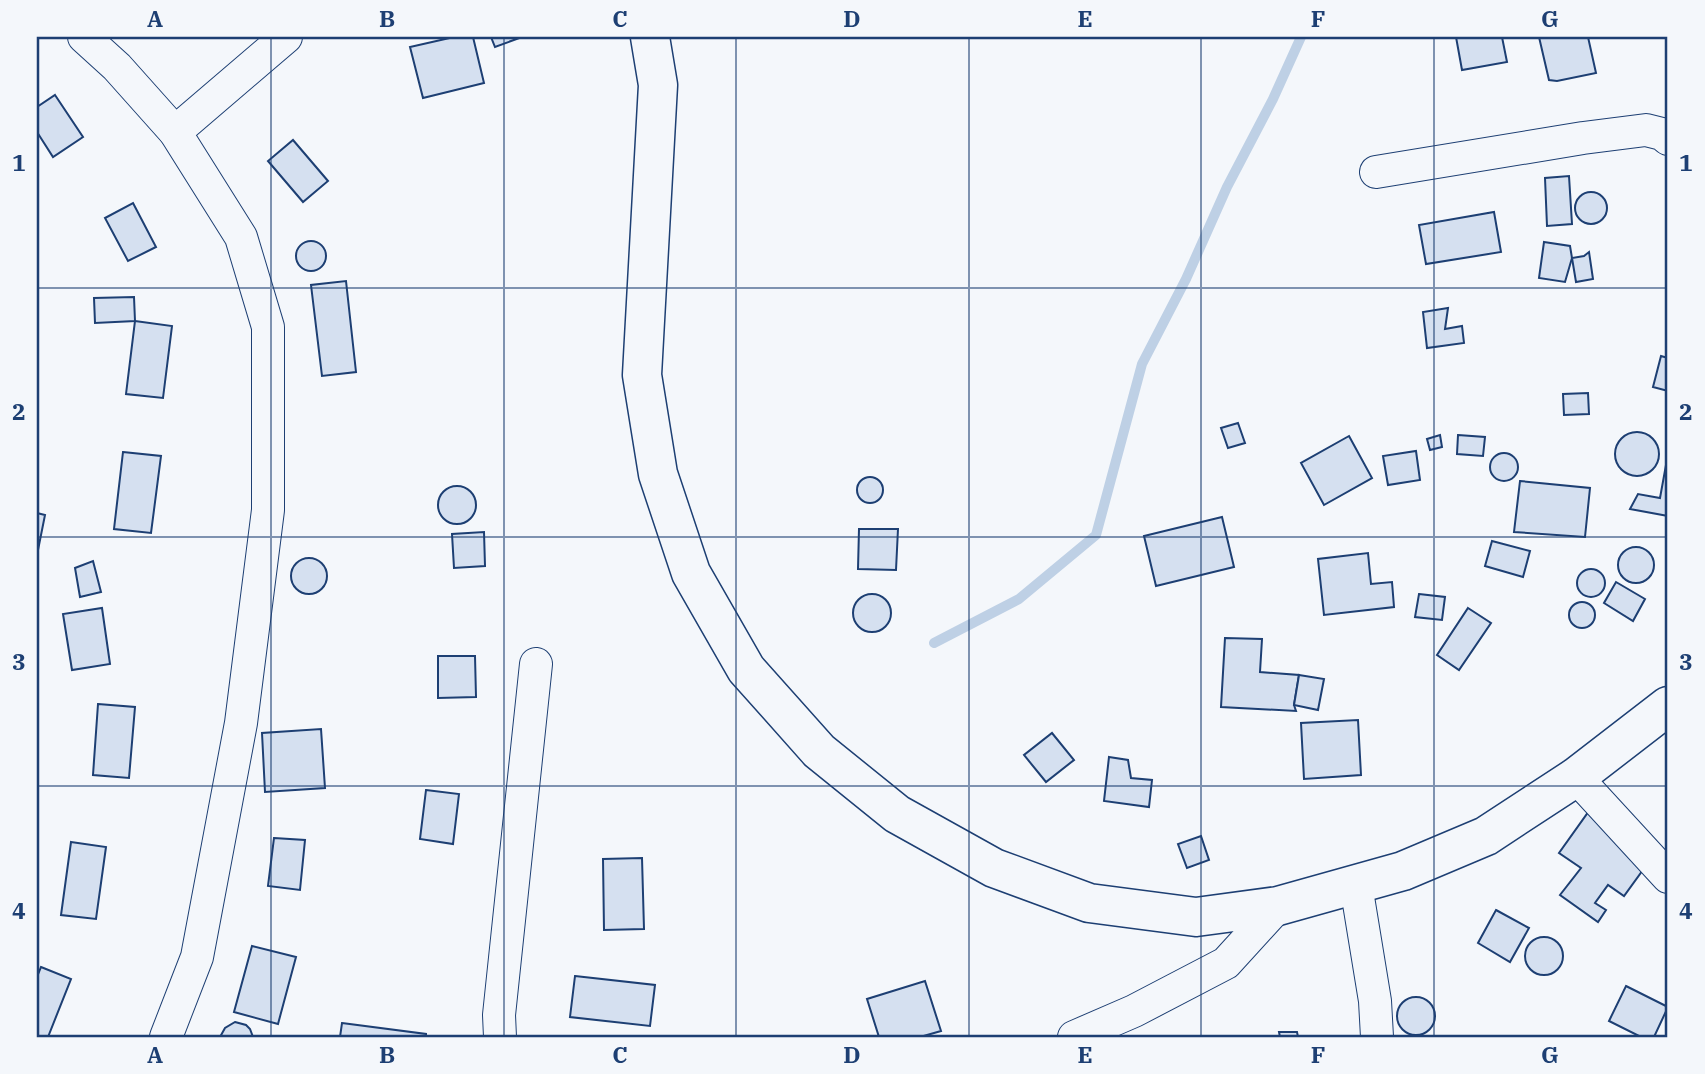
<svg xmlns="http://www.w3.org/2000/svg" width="1705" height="1074" font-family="'IBM Plex Serif',serif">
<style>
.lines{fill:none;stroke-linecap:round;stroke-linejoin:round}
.stream{stroke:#bed0e5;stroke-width:10}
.building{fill:#d5e0f0;stroke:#1d3f73;stroke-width:2}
.street-casing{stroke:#1d3f73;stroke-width:34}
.secondary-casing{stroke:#1d3f73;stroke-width:41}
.street{stroke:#f4f7fb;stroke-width:32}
.secondary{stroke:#f4f7fb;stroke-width:38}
.grid{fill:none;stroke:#1d3f73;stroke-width:2;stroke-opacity:0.55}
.neatline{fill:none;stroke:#1d3f73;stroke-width:2.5}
.grid-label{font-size:23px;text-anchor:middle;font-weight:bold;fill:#1d3f73}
</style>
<rect width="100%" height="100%" fill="#f4f7fb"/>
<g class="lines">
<polyline class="stream" points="934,643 1019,599 1096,535 1142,364 1186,279 1227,187 1273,99 1301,37"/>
</g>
<g class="building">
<polygon points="454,37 473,37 484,83 423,98 410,47"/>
<polygon points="491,37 522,37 495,47"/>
<polygon points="1456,37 1502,37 1507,62 1462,70"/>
<polygon points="1539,37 1588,37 1596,73 1557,81 1549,80"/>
<polygon points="55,95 83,137 53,157 37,132 37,107"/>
<polygon points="293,140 328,181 303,202 268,161"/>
<polygon points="1569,176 1572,224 1547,226 1545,178"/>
<circle cx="1591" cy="208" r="16"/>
<polygon points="133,203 156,247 128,261 105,218"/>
<polygon points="1494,212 1501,252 1426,264 1419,225"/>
<circle cx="311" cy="256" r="15"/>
<polygon points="1544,242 1570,246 1572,258 1565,282 1539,278"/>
<polygon points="1589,252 1593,279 1576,282 1572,258 1584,256"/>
<polygon points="346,281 356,372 322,376 311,285"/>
<polygon points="134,297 135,321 95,323 94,298"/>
<polygon points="1448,308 1445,329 1462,326 1464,343 1427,348 1423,312"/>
<polygon points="135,321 172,326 163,398 126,394"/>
<polygon points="1661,356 1668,358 1668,391 1653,387"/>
<polygon points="1588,393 1589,414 1564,415 1563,394"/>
<polygon points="1238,423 1245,443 1228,448 1221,428"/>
<circle cx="1637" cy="454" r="22"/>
<polygon points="1440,435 1442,447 1430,450 1427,439"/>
<polygon points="1458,435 1485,437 1483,456 1457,454"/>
<polygon points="1349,436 1372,478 1324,505 1301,463"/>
<polygon points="1416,451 1420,480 1388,485 1383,456"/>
<polygon points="123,452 161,456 151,533 114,529"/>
<circle cx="1504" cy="467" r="14"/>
<polygon points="1668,454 1668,516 1630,509 1638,494 1660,498"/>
<circle cx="870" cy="490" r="13"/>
<polygon points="1520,481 1590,488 1585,537 1514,532"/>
<circle cx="457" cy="505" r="19"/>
<polygon points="37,513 45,515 37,555"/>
<polygon points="1222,517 1234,567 1156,586 1144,536"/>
<polygon points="859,529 898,529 896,570 858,569"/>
<polygon points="484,532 485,566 454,568 452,534"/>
<polygon points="1492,541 1530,551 1523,577 1485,566"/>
<circle cx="1636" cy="565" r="18"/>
<polygon points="1368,553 1371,584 1392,582 1394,607 1324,615 1318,559"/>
<circle cx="309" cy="576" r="18"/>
<polygon points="93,561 101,592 80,597 75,568"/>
<circle cx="1591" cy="583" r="14"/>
<polygon points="1616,582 1645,599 1633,621 1604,603"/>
<polygon points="1419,594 1445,597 1442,620 1415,617"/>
<circle cx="872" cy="613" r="19"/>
<circle cx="1582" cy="615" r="13"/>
<polygon points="102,608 110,664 72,670 63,614"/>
<polygon points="1468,608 1491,623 1459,670 1437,655"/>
<polygon points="1225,638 1262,639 1260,672 1299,675 1294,705 1296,711 1221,707"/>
<polygon points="438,656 475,656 476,697 438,698"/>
<polygon points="1299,675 1324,679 1318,710 1294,705"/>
<polygon points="98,704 135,707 129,778 93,775"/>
<polygon points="1358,720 1361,775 1304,779 1301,723"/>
<polygon points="321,729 325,788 265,792 262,733"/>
<polygon points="1052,733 1074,760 1046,782 1024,755"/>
<polygon points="1109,757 1128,760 1131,778 1152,780 1149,807 1104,801"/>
<polygon points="426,790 459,794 453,844 420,839"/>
<polygon points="1589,811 1653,856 1624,896 1608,885 1595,903 1606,910 1598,922 1560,895 1581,868 1559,853"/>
<polygon points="1201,836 1209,860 1187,868 1178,844"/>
<polygon points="274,838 305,840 300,890 268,886"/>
<polygon points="71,842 106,847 96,919 61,915"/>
<polygon points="642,858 644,929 604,930 603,859"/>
<polygon points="1496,910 1529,928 1510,962 1478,943"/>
<circle cx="1544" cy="956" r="19"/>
<polygon points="252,946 296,957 278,1024 234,1012"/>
<polygon points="41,967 71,979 48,1037 37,1037 37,977"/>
<polygon points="575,976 655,985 650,1026 570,1017"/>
<polygon points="925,981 941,1031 920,1037 879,1037 867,999"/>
<polygon points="1626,986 1668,1007 1654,1037 1641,1037 1609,1021"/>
<circle cx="1416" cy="1016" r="19"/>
<polygon points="235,1022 246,1025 250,1029 253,1037 220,1037 225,1028"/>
<polygon points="342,1023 426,1034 426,1037 340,1037"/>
<polygon points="1279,1032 1297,1032 1298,1037 1280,1037"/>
</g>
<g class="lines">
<g class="street-casing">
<g id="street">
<polyline points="84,37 117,67 175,132 241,237 268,327 268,510 241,723 197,957 166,1037"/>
<polyline points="175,132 286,37"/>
<polyline points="1376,172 1583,138 1646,130 1662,134 1668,139"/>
<polyline points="1576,777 1668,877"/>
<polyline points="1356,885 1375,1001 1377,1037"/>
<polyline points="500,1037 499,1015 536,664"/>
<polyline points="1074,1037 1134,1011 1226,963 1278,906"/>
</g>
</g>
<g class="secondary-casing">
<polyline id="secondary" points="650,37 658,85 642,375 658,474 691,573 746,669 819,751 897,814 994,868 1089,903 1196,917 1278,906 1403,871 1486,836 1576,777 1668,706"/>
</g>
<use href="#street" class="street"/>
<use href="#secondary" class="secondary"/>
</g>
<path class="grid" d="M271 37V1037M504 37V1037M736 37V1037M969 37V1037M1201 37V1037M1434 37V1037M37 288H1668M37 537H1668M37 786H1668"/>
<rect width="1705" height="1074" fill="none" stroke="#f4f7fb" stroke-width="77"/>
<rect x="38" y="38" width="1628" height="998" class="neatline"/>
<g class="grid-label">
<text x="155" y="27">A</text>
<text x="387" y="27">B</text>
<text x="620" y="27">C</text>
<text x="852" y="27">D</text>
<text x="1085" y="27">E</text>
<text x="1318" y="27">F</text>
<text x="1550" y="27">G</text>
<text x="19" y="171">1</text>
<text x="1686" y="171">1</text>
<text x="19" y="420">2</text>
<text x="1686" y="420">2</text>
<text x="19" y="670">3</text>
<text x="1686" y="670">3</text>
<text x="19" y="919">4</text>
<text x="1686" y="919">4</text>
<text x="155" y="1063">A</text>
<text x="387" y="1063">B</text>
<text x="620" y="1063">C</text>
<text x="852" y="1063">D</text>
<text x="1085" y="1063">E</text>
<text x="1318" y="1063">F</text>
<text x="1550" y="1063">G</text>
</g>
</svg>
